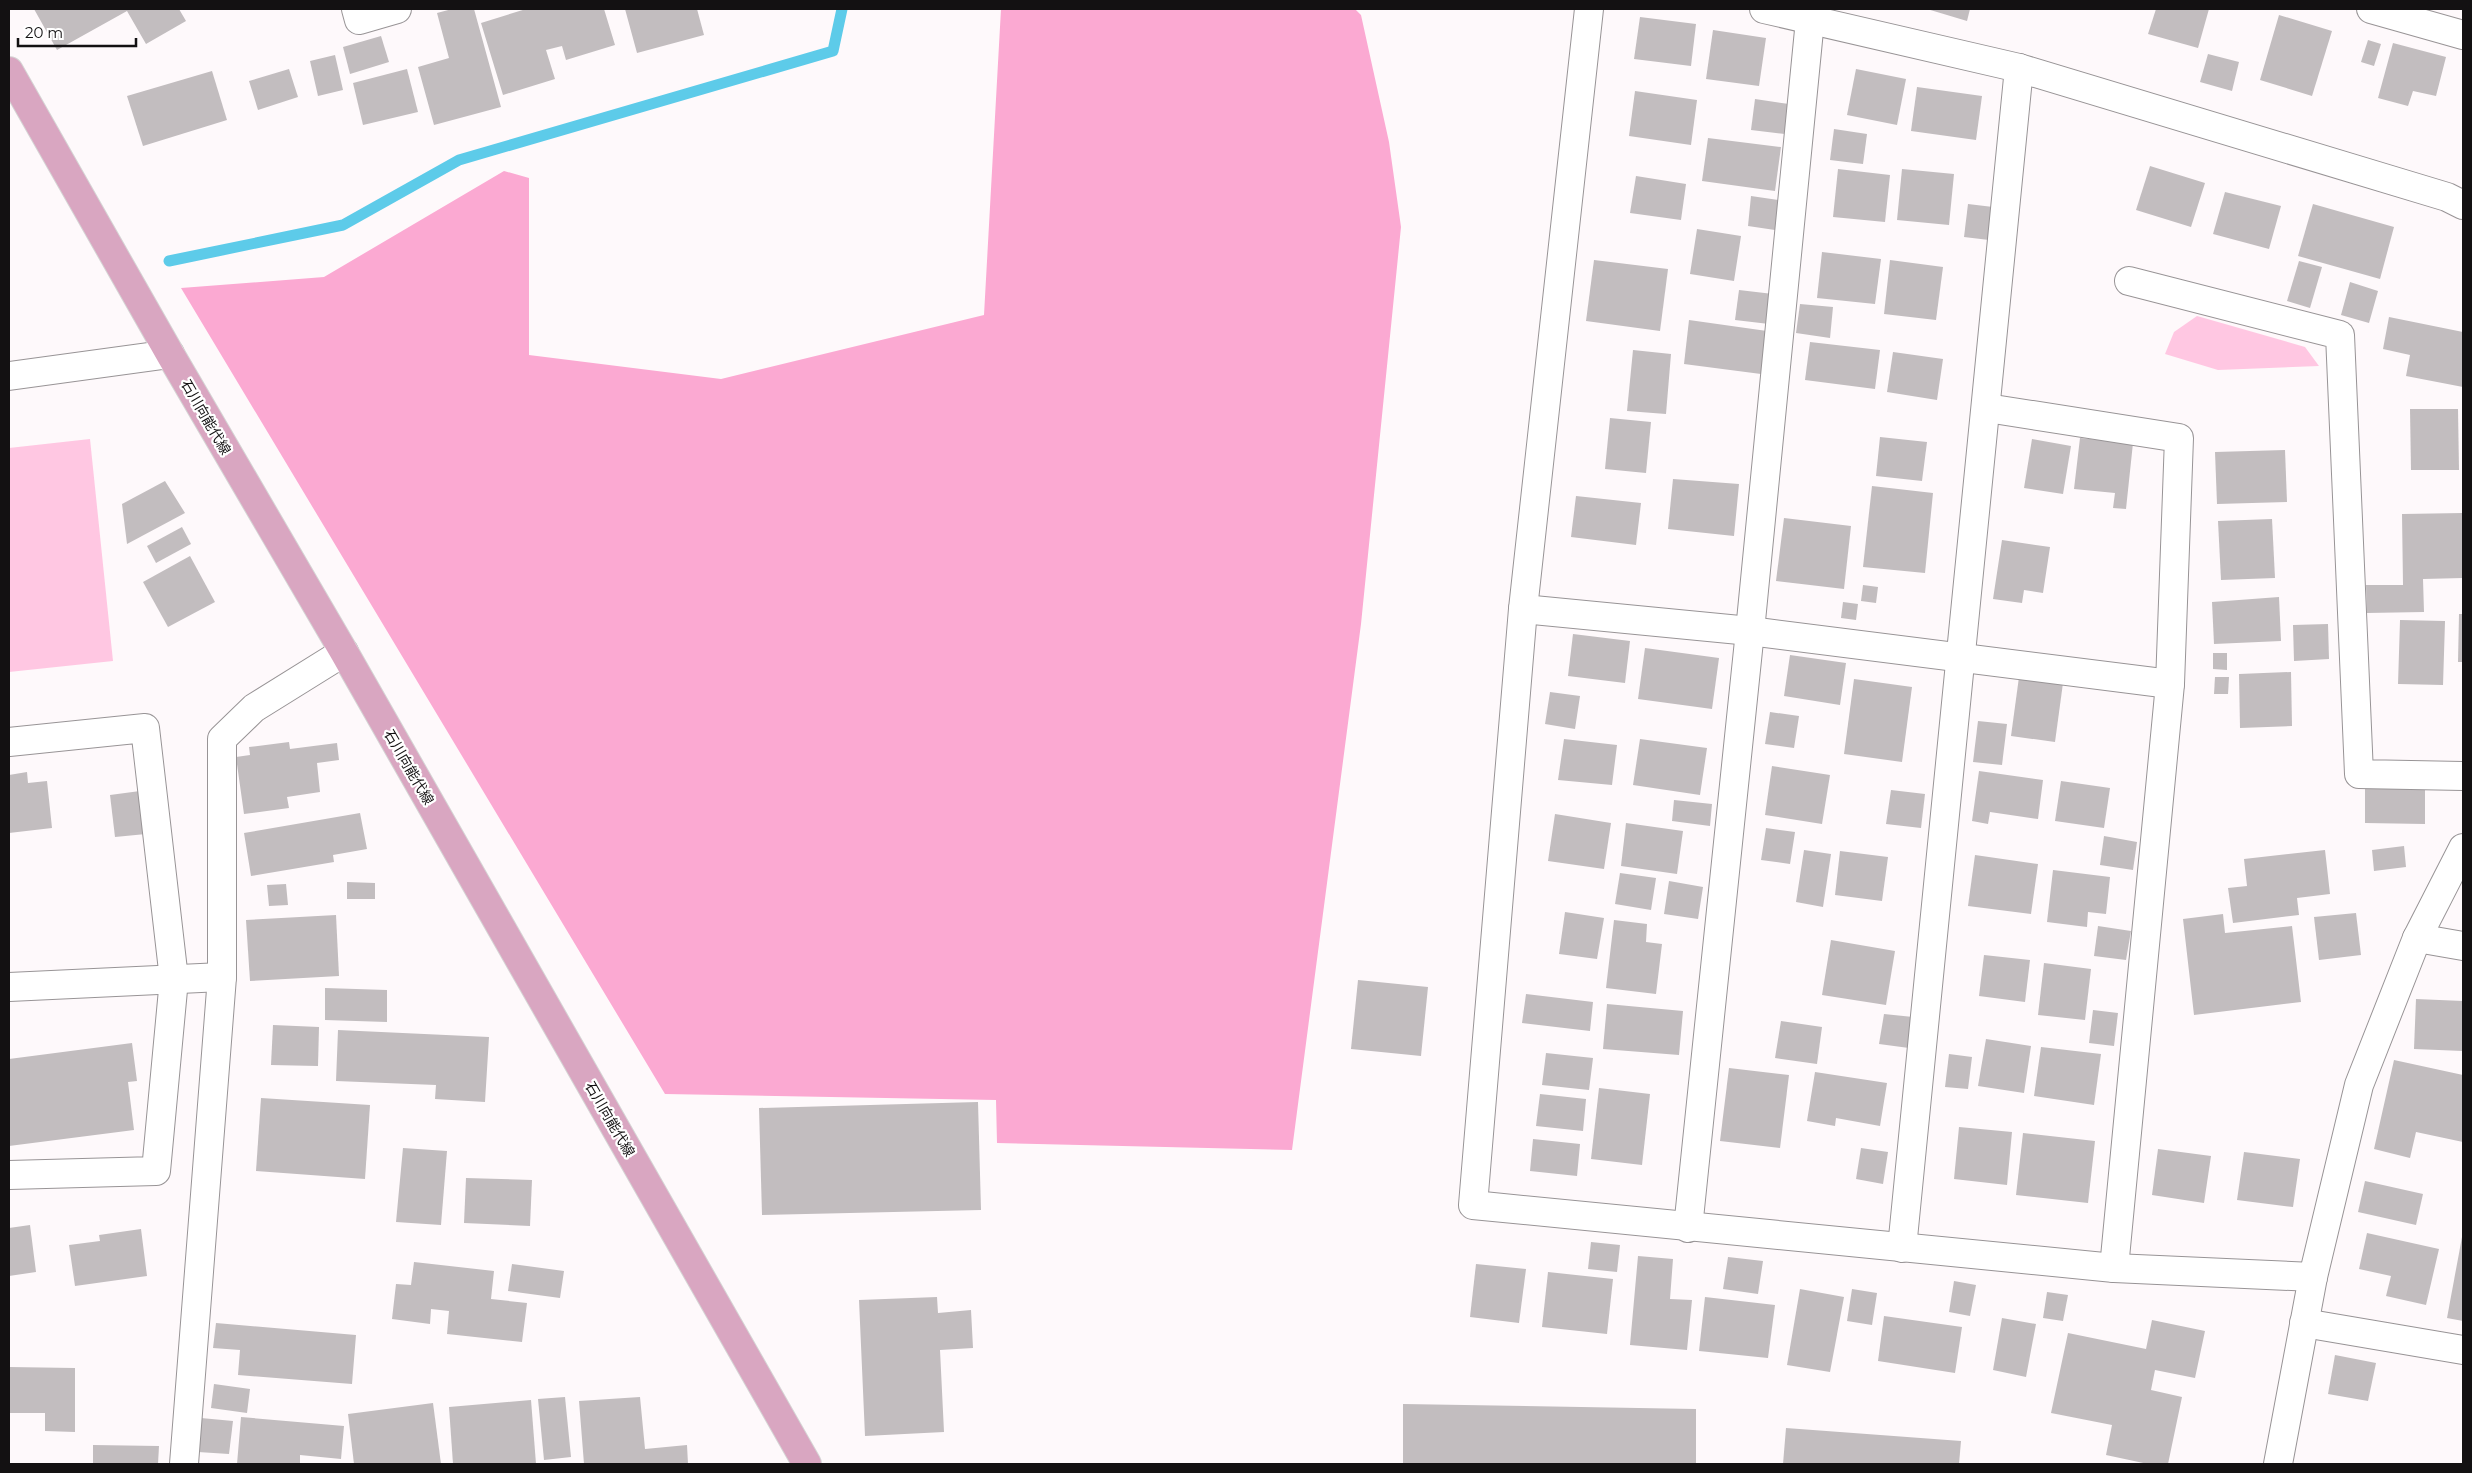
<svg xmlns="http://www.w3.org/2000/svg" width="2472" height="1473" font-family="Montserrat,'Noto Sans JP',sans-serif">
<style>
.green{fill:#ffc7e2}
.forest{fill:#fba9d2}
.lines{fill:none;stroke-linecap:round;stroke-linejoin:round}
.stream{stroke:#5dcbe9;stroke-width:11}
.building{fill:#c2bdbf}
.minor-casing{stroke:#989496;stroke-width:30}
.major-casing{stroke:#d5d4d4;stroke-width:30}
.minor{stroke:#fff;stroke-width:28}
.major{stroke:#d9a6c1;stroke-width:28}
.labels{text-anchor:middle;stroke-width:4.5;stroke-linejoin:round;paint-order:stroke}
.street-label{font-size:14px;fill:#131112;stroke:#fff}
</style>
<rect width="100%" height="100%" fill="#fef9fb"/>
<g class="green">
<polygon points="2197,316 2305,347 2319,366 2218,370 2165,354 2174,332"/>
<polygon points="90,439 113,661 9,672 9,448"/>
</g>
<polygon class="forest" points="1001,9 1355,9 1361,15 1389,142 1401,227 1361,624 1292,1150 997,1143 996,1100 665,1094 181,288 324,277 504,171 529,178 529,355 721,379 984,315"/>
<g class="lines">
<polyline class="stream" points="169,261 343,225 459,160 833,51 842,9"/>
</g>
<g class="building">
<polygon points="34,9 179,9 186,21 146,44 127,11 57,50"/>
<polygon points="452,9 474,9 501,107 434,125 418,67 449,58 437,13"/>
<polygon points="526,9 604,9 615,45 566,60 562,46 546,50 555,79 503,95 481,23"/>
<polygon points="625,9 697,9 704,35 637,53"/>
<polygon points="1927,9 1970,9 1967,21"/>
<polygon points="2156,9 2209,9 2198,48 2148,34"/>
<polygon points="2279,15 2332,31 2312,96 2260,80"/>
<polygon points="1640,17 1696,24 1691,66 1634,59"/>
<polygon points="1713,30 1766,38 1759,86 1706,79"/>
<polygon points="381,36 389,62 350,74 343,47"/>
<polygon points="2368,40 2381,44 2374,66 2361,62"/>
<polygon points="2393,43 2446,57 2436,96 2413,91 2408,106 2378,98"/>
<polygon points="2208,54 2239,62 2232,91 2200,82"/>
<polygon points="335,55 343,90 318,96 310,61"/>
<polygon points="289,69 298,97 258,110 249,81"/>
<polygon points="407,69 418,112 363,125 353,83"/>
<polygon points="1856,69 1906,79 1897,125 1847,115"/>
<polygon points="212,71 227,120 143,146 127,96"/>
<polygon points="1917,87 1982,96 1976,140 1911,131"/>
<polygon points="1635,91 1697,100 1691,145 1629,136"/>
<polygon points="1755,99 1789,104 1785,134 1751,130"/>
<polygon points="1834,129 1867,134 1863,164 1830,160"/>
<polygon points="1708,138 1781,147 1775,191 1702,181"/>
<polygon points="2150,166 2205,183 2191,227 2136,210"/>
<polygon points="1838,169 1890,175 1885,222 1833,217"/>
<polygon points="1902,169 1954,174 1949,225 1897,220"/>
<polygon points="1636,176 1686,184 1681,220 1630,213"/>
<polygon points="2225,192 2281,206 2269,249 2213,234"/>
<polygon points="1751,196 1785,201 1781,231 1748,226"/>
<polygon points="1968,204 1993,207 1989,240 1964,237"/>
<polygon points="2313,204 2394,227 2380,279 2298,256"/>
<polygon points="1697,229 1741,236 1734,281 1690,274"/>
<polygon points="1822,252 1881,259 1875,304 1817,298"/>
<polygon points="1594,260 1668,269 1660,331 1586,321"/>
<polygon points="1890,260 1943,267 1936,320 1884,314"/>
<polygon points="2299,261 2322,267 2310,308 2287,301"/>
<polygon points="2350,282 2378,291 2369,323 2341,315"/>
<polygon points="1739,290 1773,294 1769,324 1735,320"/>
<polygon points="1800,304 1833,307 1830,338 1796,333"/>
<polygon points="2389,317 2463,332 2463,387 2406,376 2410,355 2383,349"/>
<polygon points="1689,320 1767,331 1761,374 1684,364"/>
<polygon points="1810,342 1880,350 1875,389 1805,380"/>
<polygon points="1633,350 1671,354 1666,414 1627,411"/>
<polygon points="1893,352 1943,359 1937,400 1887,392"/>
<polygon points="2410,409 2458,409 2459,470 2411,470"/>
<polygon points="1610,418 1651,422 1646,473 1605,469"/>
<polygon points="1880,437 1927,442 1922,481 1876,476"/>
<polygon points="2080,438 2133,443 2126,509 2113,508 2115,493 2074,489"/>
<polygon points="2032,439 2071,446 2063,494 2024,488"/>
<polygon points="2285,450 2287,502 2217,504 2215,452"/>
<polygon points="1673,479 1739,484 1734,536 1668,529"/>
<polygon points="165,481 185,513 127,544 122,504"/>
<polygon points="1872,486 1933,493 1925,573 1863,567"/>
<polygon points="1576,496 1641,503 1636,545 1571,537"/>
<polygon points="2463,513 2463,578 2423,579 2424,612 2367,613 2366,585 2403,585 2402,514"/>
<polygon points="1784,518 1851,526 1844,589 1776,581"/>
<polygon points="2272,519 2275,578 2221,580 2218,521"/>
<polygon points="182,527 191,544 156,563 147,546"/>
<polygon points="2002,540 2050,547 2043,593 2024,590 2022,603 1993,599"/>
<polygon points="190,556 215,602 168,627 143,582"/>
<polygon points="1863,585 1878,587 1876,603 1861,601"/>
<polygon points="2279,597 2281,641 2214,644 2212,602"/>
<polygon points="1843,602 1858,604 1856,620 1841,618"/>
<polygon points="2459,614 2463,614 2463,662 2458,662"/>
<polygon points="2400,620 2445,621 2443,685 2398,684"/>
<polygon points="2328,624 2329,659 2294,661 2293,625"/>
<polygon points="1573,634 1630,641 1625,683 1568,676"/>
<polygon points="1645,648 1719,658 1712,709 1638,699"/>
<polygon points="2213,653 2227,653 2227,670 2213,669"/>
<polygon points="1790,655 1846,663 1840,705 1784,696"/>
<polygon points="2291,672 2292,726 2240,728 2239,674"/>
<polygon points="2019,677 2063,683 2055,742 2011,736"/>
<polygon points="2215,677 2229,677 2228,694 2214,694"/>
<polygon points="1854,679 1912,687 1902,762 1844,754"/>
<polygon points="1550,692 1580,696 1575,729 1545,724"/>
<polygon points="1770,712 1799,716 1794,748 1765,744"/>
<polygon points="1978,721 2007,724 2002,765 1973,762"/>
<polygon points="1564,739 1617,745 1612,785 1558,780"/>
<polygon points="1640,739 1707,748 1700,795 1633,785"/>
<polygon points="289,742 290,749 337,743 339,760 317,763 320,792 287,797 289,808 244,814 236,757 250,755 249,747"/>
<polygon points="1772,766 1830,775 1822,824 1765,815"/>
<polygon points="1979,771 2043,780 2038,819 1990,812 1988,824 1972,821"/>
<polygon points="27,772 28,783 47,781 52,828 9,833 9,775"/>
<polygon points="2061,781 2110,788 2104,828 2055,821"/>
<polygon points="2365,783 2425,784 2425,824 2365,823"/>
<polygon points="1891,790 1925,794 1921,828 1886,824"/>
<polygon points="140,791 146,834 115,837 110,795"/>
<polygon points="1674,800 1712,804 1710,826 1672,821"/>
<polygon points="360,813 367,849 333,855 334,862 251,876 244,833"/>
<polygon points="1555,814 1611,823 1604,869 1548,861"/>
<polygon points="1626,823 1683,831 1677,874 1621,866"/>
<polygon points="1766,828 1795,832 1790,864 1761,860"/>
<polygon points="2104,836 2137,842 2133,870 2100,865"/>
<polygon points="2404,846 2406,867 2374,871 2372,850"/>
<polygon points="1804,850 1831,854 1823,907 1796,902"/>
<polygon points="2325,850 2330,894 2297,898 2299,915 2233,923 2228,888 2247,886 2244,859"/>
<polygon points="1840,851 1888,857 1882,901 1835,895"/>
<polygon points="1975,855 2038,864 2031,914 1968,906"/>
<polygon points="2053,870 2110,877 2106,914 2088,912 2087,927 2047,922"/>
<polygon points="1620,873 1656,878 1651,910 1615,904"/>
<polygon points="1669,881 1703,887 1698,919 1664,914"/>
<polygon points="347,882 375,883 375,899 347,899"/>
<polygon points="286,884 288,905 269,906 267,885"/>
<polygon points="1565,912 1604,918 1597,959 1559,954"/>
<polygon points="2356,913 2361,955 2319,960 2314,917"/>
<polygon points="2223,914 2225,933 2292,926 2301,1002 2194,1015 2183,919"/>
<polygon points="336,915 339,976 250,981 246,920"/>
<polygon points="1614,920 1647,924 1646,942 1662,944 1656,994 1606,988"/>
<polygon points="2098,926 2131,931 2126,960 2094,956"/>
<polygon points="1831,940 1895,951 1886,1005 1822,995"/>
<polygon points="1984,955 2030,960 2025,1002 1979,996"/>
<polygon points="2044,963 2091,969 2085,1020 2038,1015"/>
<polygon points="1358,980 1428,987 1421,1056 1351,1049"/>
<polygon points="325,988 387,990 387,1022 325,1020"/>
<polygon points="1526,994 1593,1002 1590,1031 1522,1023"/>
<polygon points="2416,999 2463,1001 2463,1051 2414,1049"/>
<polygon points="1607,1004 1683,1011 1679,1055 1603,1049"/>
<polygon points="2093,1010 2118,1013 2114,1046 2089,1043"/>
<polygon points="1884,1014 1913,1017 1909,1048 1879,1044"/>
<polygon points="1781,1021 1822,1027 1817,1064 1775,1058"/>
<polygon points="273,1025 319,1027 318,1066 271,1065"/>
<polygon points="338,1030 489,1037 485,1102 435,1099 436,1085 336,1081"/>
<polygon points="1986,1039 2031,1046 2024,1093 1978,1086"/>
<polygon points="132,1043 137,1081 128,1082 134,1130 9,1146 9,1059"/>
<polygon points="2041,1047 2101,1054 2094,1105 2034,1096"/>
<polygon points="1546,1053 1593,1058 1589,1090 1542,1085"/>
<polygon points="1949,1054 1972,1057 1968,1089 1945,1087"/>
<polygon points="2394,1060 2463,1075 2463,1142 2416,1132 2410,1158 2374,1149"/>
<polygon points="1729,1068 1789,1075 1780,1148 1720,1141"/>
<polygon points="1815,1072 1887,1083 1880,1126 1836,1118 1835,1126 1807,1121"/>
<polygon points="1599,1088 1650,1094 1642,1165 1591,1159"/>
<polygon points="1540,1094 1586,1099 1583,1131 1536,1126"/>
<polygon points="261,1098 370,1105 365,1179 256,1171"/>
<polygon points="978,1102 981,1210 762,1215 759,1108"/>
<polygon points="1959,1127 2012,1132 2007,1185 1954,1179"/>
<polygon points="2023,1133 2095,1141 2088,1203 2016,1195"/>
<polygon points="1533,1139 1580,1144 1577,1176 1530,1171"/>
<polygon points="403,1148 447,1151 441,1225 396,1222"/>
<polygon points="1861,1148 1888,1152 1883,1184 1856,1179"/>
<polygon points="2158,1149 2211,1156 2204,1203 2152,1195"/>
<polygon points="2244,1152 2300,1159 2293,1207 2237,1200"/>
<polygon points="466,1178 532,1180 530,1226 464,1223"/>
<polygon points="2365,1181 2423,1194 2416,1225 2358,1212"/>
<polygon points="30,1225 36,1272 9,1276 9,1228"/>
<polygon points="141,1229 147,1276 75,1286 69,1245 100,1241 99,1235"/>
<polygon points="2367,1233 2439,1249 2426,1305 2386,1296 2391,1276 2359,1269"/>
<polygon points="2462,1237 2463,1237 2463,1321 2447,1318"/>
<polygon points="1591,1242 1620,1245 1617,1272 1588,1269"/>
<polygon points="1638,1256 1673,1259 1670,1299 1692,1300 1687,1350 1630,1345"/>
<polygon points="1728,1257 1763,1261 1758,1294 1723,1289"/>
<polygon points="414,1262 494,1271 491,1299 527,1303 522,1342 447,1334 449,1311 431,1309 430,1324 392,1319 396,1284 411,1285"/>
<polygon points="512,1264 564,1271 560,1298 508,1291"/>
<polygon points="1476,1264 1526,1269 1519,1323 1470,1317"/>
<polygon points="1548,1272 1613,1279 1607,1334 1542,1327"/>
<polygon points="1954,1281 1976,1285 1970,1316 1949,1312"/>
<polygon points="1800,1289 1844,1297 1830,1372 1787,1365"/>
<polygon points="1852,1289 1877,1293 1872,1325 1847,1321"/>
<polygon points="2047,1292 2068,1295 2063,1321 2043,1318"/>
<polygon points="937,1297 938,1313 971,1310 973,1348 940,1350 944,1432 865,1436 859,1300"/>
<polygon points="1705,1297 1775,1305 1768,1358 1699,1351"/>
<polygon points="1884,1316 1962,1327 1955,1373 1878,1361"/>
<polygon points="2002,1318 2036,1324 2026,1377 1993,1370"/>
<polygon points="2152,1320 2205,1331 2195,1378 2155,1370 2151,1390 2182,1397 2168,1464 2148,1464 2106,1455 2112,1425 2051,1413 2068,1333 2146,1349"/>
<polygon points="216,1323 356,1335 352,1384 238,1375 240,1350 213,1348"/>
<polygon points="2335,1355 2376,1363 2368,1401 2328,1394"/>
<polygon points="9,1367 75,1368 75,1432 45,1431 45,1413 9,1413"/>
<polygon points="214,1384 250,1389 247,1413 211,1408"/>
<polygon points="565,1397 571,1457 544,1460 538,1399"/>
<polygon points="640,1397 645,1449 687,1445 688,1464 584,1464 579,1401"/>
<polygon points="531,1400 536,1464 453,1464 449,1407"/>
<polygon points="433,1403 441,1464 354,1464 348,1414"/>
<polygon points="1403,1404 1696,1409 1696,1464 1403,1464"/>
<polygon points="241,1417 344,1426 341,1459 300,1455 300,1464 237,1464"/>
<polygon points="201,1418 233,1421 229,1454 198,1452"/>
<polygon points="1786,1428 1961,1441 1959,1464 1783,1464"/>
<polygon points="93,1445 159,1446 158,1464 93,1464"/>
</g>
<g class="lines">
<g class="minor-casing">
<g id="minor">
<polyline points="356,9 359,20 397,9"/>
<polyline points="1589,9 1523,609 1473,1205 2114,1268 2313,1277"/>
<polyline points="1764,9 2019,68 2447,197 2463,205"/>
<polyline points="2371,9 2463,35"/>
<polyline points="2129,281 2340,335 2359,774 2463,776"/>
<polyline points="9,376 170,354"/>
<polyline points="1987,408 2179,438 2170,684 2114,1268"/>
<polyline points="1523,609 1750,631 2170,684"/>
<polyline points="9,742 145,728 174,979 156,1171 9,1175"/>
<polyline points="2417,938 2463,946"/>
<polyline points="9,987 222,977"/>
<polyline points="1688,1228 1750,631 1810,20"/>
<polyline points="1902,1248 2019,68"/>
<polyline points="2304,1323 2463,1350"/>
<polyline points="184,1464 222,977 222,739 254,708 344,652"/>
<polyline points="2278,1464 2313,1277 2359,1085 2417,938 2463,848"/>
</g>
</g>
<g class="major-casing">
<polyline id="major" points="9,71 170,354 344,652 807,1464"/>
</g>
<use href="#minor" class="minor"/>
<use href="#major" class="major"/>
</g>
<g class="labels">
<g class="street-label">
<text transform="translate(206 417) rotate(60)" y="5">石川向能代線</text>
<text transform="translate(409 767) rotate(60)" y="5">石川向能代線</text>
<text transform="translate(610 1119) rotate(60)" y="5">石川向能代線</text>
</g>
</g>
<rect width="2472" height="1473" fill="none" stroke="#131112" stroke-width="20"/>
<path d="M18 38v8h118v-8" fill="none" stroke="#131112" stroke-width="2.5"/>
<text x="25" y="38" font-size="15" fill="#131112" stroke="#ffffff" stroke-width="4" paint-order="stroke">20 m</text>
</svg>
